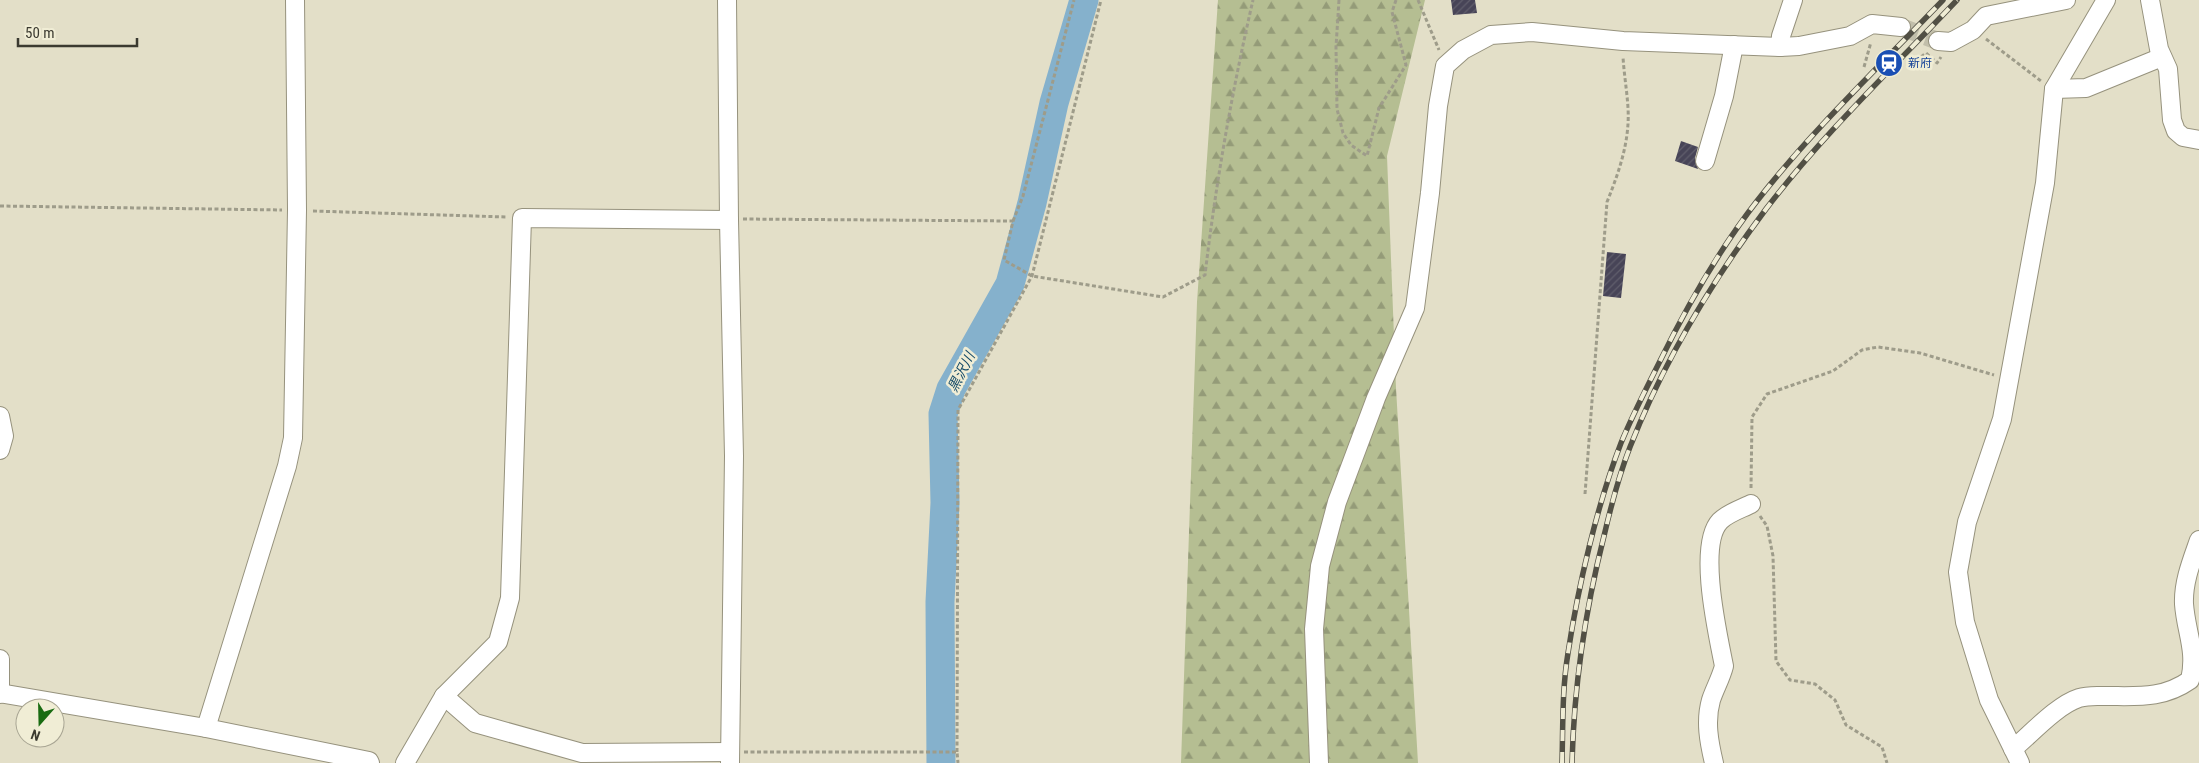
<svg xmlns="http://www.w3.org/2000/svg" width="2199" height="763" font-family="'Roboto Condensed','Noto Sans JP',sans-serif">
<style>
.forest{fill:url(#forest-firs)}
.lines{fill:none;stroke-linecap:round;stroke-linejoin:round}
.river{stroke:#85b1cc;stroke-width:29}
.building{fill:url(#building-hatch)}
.minor-tunnel{stroke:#c1beaa;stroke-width:18;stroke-dasharray:18 9;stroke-linecap:butt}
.minor-casing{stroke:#96927d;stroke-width:20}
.path{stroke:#9e9c8a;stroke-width:3;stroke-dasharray:4 2.5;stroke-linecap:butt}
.minor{stroke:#fff;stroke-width:18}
.rail-casing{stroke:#525045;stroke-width:5.5}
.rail{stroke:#f0edd5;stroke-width:4;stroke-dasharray:11;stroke-linecap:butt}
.labels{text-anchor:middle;stroke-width:5;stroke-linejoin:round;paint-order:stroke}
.transit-label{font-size:12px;fill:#164399;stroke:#f0edd5;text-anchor:start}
.water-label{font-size:14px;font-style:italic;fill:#154b68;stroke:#f0edd5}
</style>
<defs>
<pattern id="forest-firs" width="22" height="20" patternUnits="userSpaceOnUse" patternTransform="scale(1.25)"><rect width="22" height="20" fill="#b5be92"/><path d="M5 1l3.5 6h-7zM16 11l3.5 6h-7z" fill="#949b78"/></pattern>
<pattern id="building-hatch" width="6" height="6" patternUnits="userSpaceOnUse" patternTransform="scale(1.25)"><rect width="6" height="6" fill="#474457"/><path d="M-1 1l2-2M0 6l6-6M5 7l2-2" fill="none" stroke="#605e6c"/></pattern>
</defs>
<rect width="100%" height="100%" fill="#e3dfc8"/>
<polygon class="forest" points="1218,0 1425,0 1387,156 1396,388 1418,763 1181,763 1197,302"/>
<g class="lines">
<polyline class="river" points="941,763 940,602 945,503 943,414 951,389 1010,284 1032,203 1054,103 1084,0"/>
</g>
<g class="building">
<polygon points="1451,0 1475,0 1477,13 1453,15"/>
<polygon points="1681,141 1698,147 1695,158 1698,169 1675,161"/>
<polygon points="1607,252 1626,254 1621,298 1603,296"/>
</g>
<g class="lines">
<polyline class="minor-tunnel" points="1901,27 1938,41"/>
<g class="minor-casing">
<g id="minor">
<polyline points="727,0 729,220 734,456 730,763"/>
<polyline points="2150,0 2159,49 2168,69 2172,120 2176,131 2183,137 2199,140"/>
<polyline points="1938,41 1951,42 1973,30 1986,16 2066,0"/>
<polyline points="1780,47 1781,36 1793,0"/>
<polyline points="2054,89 2086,88 2162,57"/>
<polyline points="1705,161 1724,96 1734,45"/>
<polyline points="0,416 4,436 0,450"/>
<polyline points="0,659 0,694"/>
<polyline points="0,693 206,728 369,761 370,763"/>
<polyline points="444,696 475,723 582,753 730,752"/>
<polyline points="206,728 287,466 293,438 297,210 295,0"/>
<path d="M2013 749C2031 734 2057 705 2079 698 2088 695 2097 696 2106 696 2138 696 2163 699 2190 680 2197 651 2186 632 2184 604 2183 582 2192 560 2199 540"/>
<polyline points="405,763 444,696 498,642 510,598 522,218 729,220"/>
<polyline points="1319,763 1314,629 1320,566 1337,502 1376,398 1415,308 1430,193 1438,106 1445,66 1463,50 1491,35 1532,32 1623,41 1780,47 1799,46 1850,36 1872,24 1901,27"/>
<path d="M1714 763C1709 742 1705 721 1711 700 1715 688 1721 678 1724 666 1718 635 1697 545 1720 521 1728 513 1741 509 1751 504"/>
<polyline points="2020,763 1989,700 1965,622 1958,572 1967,522 2002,419 2045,183 2054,89 2106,0"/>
</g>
</g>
<g class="path">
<polyline points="1339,0 1336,47 1337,109 1343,133 1351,145 1367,156 1379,108 1406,65 1392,12 1396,0"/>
<polyline points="1418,0 1439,50"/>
<polyline points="1986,39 2041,81"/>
<polyline points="1916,61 1926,53 1937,63 1941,57"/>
<polyline points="1864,67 1871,42"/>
<polyline points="0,206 282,210"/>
<polyline points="313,211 506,217"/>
<path d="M743 219 1013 221 1004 260 1032 276 1163 297 1205 275C1216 182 1232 91 1253 0"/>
<polyline points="1013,221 1023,196 1074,0"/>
<polyline points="1751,488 1752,417 1767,394 1833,371 1862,350 1878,347 1920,353 1994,375"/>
<path d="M1585 494 1607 202C1619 172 1630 141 1628 108 1627 91 1624 74 1623 57"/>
<polyline points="1760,516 1767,526 1773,556 1776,661 1790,680 1815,684 1835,700 1846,725 1882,747 1887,763"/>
<polyline points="744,752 957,752 958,763"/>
<polyline points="957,752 958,410 1032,276 1101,0"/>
</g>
<use href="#minor" class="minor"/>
<g class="rail-casing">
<g id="rail">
<path d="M1562 763C1563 726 1562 689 1568 653 1578 587 1597 505 1621 443 1632 416 1646 389 1659 363 1687 306 1718 251 1757 201 1813 129 1880 66 1943 0"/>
<path d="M1572 763C1574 685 1585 611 1604 536 1611 506 1619 475 1630 447 1663 363 1712 281 1766 209 1823 134 1893 68 1957 0"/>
</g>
</g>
<use href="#rail" class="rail"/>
</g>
<defs>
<g id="station-disc" transform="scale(1.4375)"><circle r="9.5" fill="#1a4fb4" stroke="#f0edd5"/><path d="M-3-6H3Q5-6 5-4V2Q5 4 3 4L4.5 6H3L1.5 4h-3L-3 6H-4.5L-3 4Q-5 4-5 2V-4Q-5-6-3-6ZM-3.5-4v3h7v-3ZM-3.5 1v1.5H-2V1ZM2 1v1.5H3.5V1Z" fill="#fff"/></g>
</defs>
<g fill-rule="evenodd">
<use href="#station-disc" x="1889" y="63"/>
</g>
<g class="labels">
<g class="transit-label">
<text x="1908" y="67">新府</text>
</g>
<g class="water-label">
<text transform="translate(961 372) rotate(-63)" y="5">黒沢川</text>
</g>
</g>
<g transform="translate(40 723) rotate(200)"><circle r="24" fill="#f0edd5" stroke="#a8a593"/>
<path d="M0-4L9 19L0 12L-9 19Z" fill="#196b11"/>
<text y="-8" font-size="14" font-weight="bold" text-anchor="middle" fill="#3b3a30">N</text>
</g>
<path d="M18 38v8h119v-8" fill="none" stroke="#3b3a30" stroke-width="2.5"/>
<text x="25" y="38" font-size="15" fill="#3b3a30" stroke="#f0edd5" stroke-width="4" paint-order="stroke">50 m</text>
</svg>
